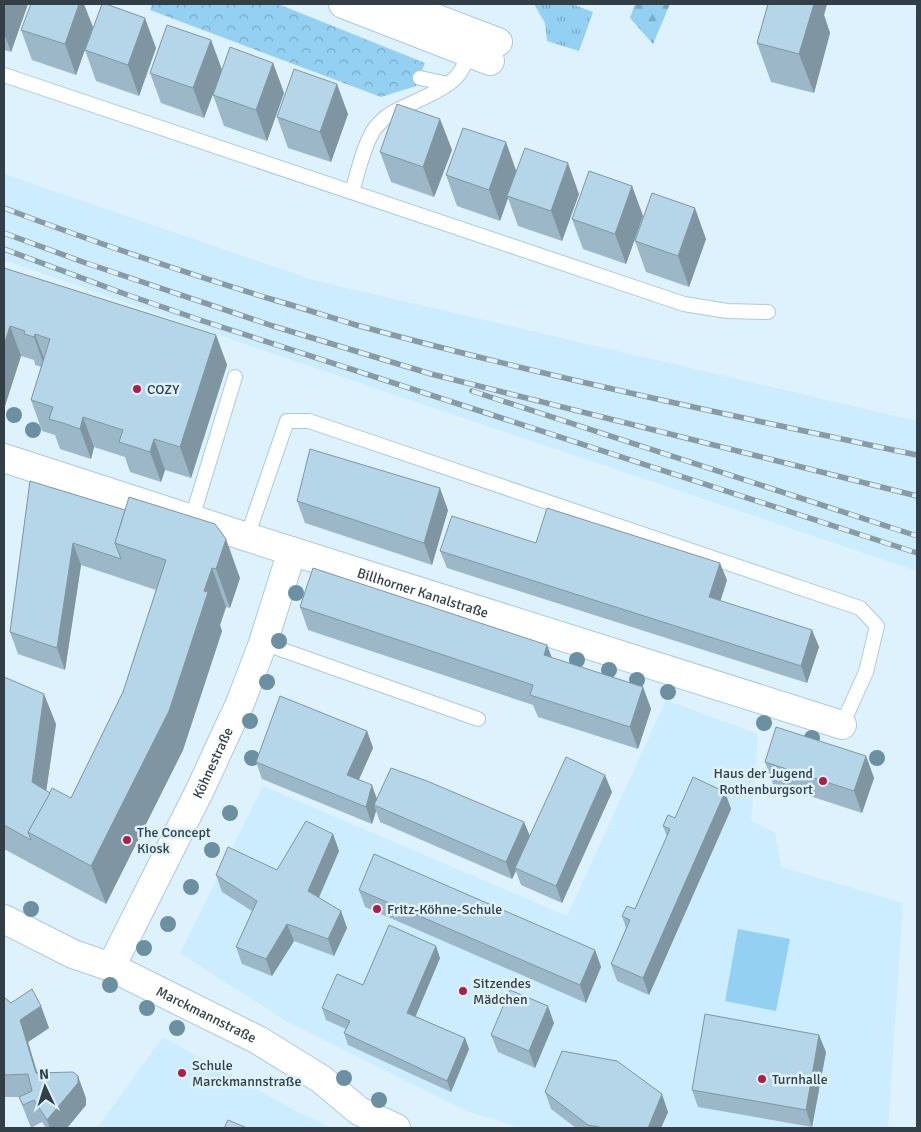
<svg xmlns="http://www.w3.org/2000/svg" width="921" height="1132" font-family="Signika,sans-serif">
<style>
.built{fill:#ccecff}
.grass{fill:url(#grass-tufts)}
.forest{fill:url(#forest-firs)}
.park{fill:url(#park-crowns)}
.garden{fill:#93d0f2}
.lines{fill:none;stroke-linecap:round;stroke-linejoin:round}
.lane-casing{stroke:#aacadc;stroke-width:16}
.street-casing{stroke:#aacadc;stroke-width:30}
.lane{stroke:#fff;stroke-width:14}
.street{stroke:#fff;stroke-width:28}
.rail-casing{stroke:#899aa3;stroke-width:5.5}
.rail{stroke:#def2fd;stroke-width:4;stroke-dasharray:11;stroke-linecap:butt}
.tree{fill:#6a90a2}
.wall{fill:#9cb8c8}
.shaded-wall{fill:#7f96a2}
.building{fill:#b5d6e8;stroke:#7f96a2}
.poi-dot{fill:#b01e45;stroke:#def2fd;stroke-width:2}
.labels{text-anchor:middle;stroke-width:5;stroke-linejoin:round;paint-order:stroke}
.poi-label{font-size:14px;fill:#323f46;stroke:#def2fd;text-anchor:start}
.street-label{font-size:14px;fill:#323f46;stroke:#def2fd}
</style>
<defs>
<pattern id="grass-tufts" width="24" height="20" patternUnits="userSpaceOnUse" patternTransform="scale(1.25)"><rect width="24" height="20" fill="#93d0f2"/><path d="M3 7l-1-3M5 7V3M7 7l1-3M15 17l-1-3M17 17v-4M19 17l1-3" fill="none" stroke="#79aac6"/></pattern>
<pattern id="forest-firs" width="22" height="20" patternUnits="userSpaceOnUse" patternTransform="scale(1.25)"><rect width="22" height="20" fill="#93d0f2"/><path d="M5 1l3.5 6h-7zM16 11l3.5 6h-7z" fill="#79aac6"/></pattern>
<pattern id="park-crowns" width="20" height="18" patternUnits="userSpaceOnUse" patternTransform="scale(1.25)"><rect width="20" height="18" fill="#93d0f2"/><path d="M2 6a3 3 0 1 1 6 0M12 15a3 3 0 1 1 6 0" fill="none" stroke="#79aac6"/></pattern>
</defs>
<rect width="100%" height="100%" fill="#def2fd"/>
<g class="built">
<polygon points="4,174 313,280 917,421 917,571 277,355 4,260"/>
<polygon points="666,700 758,734 751,821 775,832 781,867 903,903 888,1128 522,1128 469,1112 286,1021 180,953 263,786 567,916"/>
<polygon points="163,1037 292,1109 332,1128 97,1128"/>
</g>
<polygon class="grass" points="534,4 572,4 593,12 579,51 547,41 545,23"/>
<polygon class="forest" points="635,4 670,4 653,44 630,18"/>
<polygon class="park" points="152,4 278,4 425,63 416,86 381,97 150,10"/>
<polygon class="garden" points="738,929 790,939 776,1011 725,1001"/>
<g class="lines">
<g class="lane-casing">
<g id="lane">
<polyline points="4,75 684,304 727,311 768,312"/>
<polyline points="420,78 448,84"/>
<path d="M352 192C357 175 365 140 376 127 379 124 383 119 387 116 411 99 473 88 465 48"/>
<polyline points="192,518 235,377"/>
<polyline points="247,537 287,421 309,421 860,608 877,626 866,672 842,725"/>
<polyline points="263,643 478,719"/>
</g>
</g>
<g class="street-casing">
<g id="street">
<polyline points="343,4 490,61"/>
<polyline points="398,4 498,42"/>
<path id="s1" d="M4 458 247 537 842 725"/>
<path id="s2" d="M4 919 73 954 111 967 258 1040 321 1079 359 1111 396 1128"/>
<path id="s3" d="M111 967 200 790 241 701 263 643 292 551"/>
</g>
</g>
<use href="#lane" class="lane"/>
<use href="#street" class="street"/>
<g class="rail-casing">
<g id="rail">
<path d="M4 208C93 242 183 272 274 300 302 308 329 317 356 325 541 376 729 415 917 455"/>
<polyline points="4,233 83,262 273,326 431,374 917,496"/>
<polyline points="4,249 125,294 203,321 917,553"/>
<polyline points="472,391 917,536"/>
</g>
</g>
<use href="#rail" class="rail"/>
</g>
<g class="tree">
<circle cx="14" cy="415" r="8"/>
<circle cx="33" cy="430" r="8"/>
<circle cx="296" cy="593" r="8"/>
<circle cx="279" cy="641" r="8"/>
<circle cx="577" cy="660" r="8"/>
<circle cx="609" cy="670" r="8"/>
<circle cx="637" cy="680" r="8"/>
<circle cx="267" cy="682" r="8"/>
<circle cx="668" cy="692" r="8"/>
<circle cx="250" cy="721" r="8"/>
<circle cx="764" cy="723" r="8"/>
<circle cx="812" cy="738" r="8"/>
<circle cx="252" cy="758" r="8"/>
<circle cx="877" cy="758" r="8"/>
<circle cx="230" cy="813" r="8"/>
<circle cx="212" cy="850" r="8"/>
<circle cx="191" cy="887" r="8"/>
<circle cx="31" cy="909" r="8"/>
<circle cx="168" cy="924" r="8"/>
<circle cx="144" cy="948" r="8"/>
<circle cx="110" cy="985" r="8"/>
<circle cx="147" cy="1008" r="8"/>
<circle cx="177" cy="1028" r="8"/>
<circle cx="344" cy="1078" r="8"/>
<circle cx="379" cy="1100" r="8"/>
</g>
<g class="wall">
<polygon points="4,4 28,4 11,52 4,50"/>
<polygon points="768,4 827,4 824,15 830,33 814,93 771,82 757,43"/>
<polygon points="93,27 76,75 32,60 21,30"/>
<polygon points="211,40 222,70 204,118 161,103 150,73"/>
<polygon points="156,48 139,96 96,81 85,50"/>
<polygon points="273,63 284,93 267,141 224,126 213,95"/>
<polygon points="348,114 331,162 288,148 277,117"/>
<polygon points="440,119 452,150 434,197 391,182 380,152"/>
<polygon points="516,171 579,194 562,241 518,226 508,198 500,221 457,206 446,175"/>
<polygon points="632,186 643,216 626,264 583,249 572,219"/>
<polygon points="706,239 689,287 646,272 635,241"/>
<polygon points="4,268 216,335 227,365 191,478 165,470 161,482 130,472 125,457 94,447 91,459 60,449 55,435 42,431 31,400 41,367 35,365 34,360 21,356 4,409"/>
<polygon points="30,481 240,578 230,608 226,607 220,625 222,631 183,750 106,904 4,849 4,677 56,724 46,791 50,793 71,798 123,692 156,590 81,565 65,670 18,654 10,632"/>
<polygon points="297,501 448,510 432,565 305,523"/>
<polygon points="536,543 727,580 720,601 812,630 819,647 807,683 447,568 440,551"/>
<polygon points="300,607 547,645 552,658 643,687 651,709 638,749 538,717 533,705 308,630"/>
<polygon points="367,731 373,748 359,780 377,798 524,822 530,836 612,792 562,903 521,885 516,871 512,879 380,822 376,811 372,824 262,779 256,762"/>
<polygon points="866,756 874,778 862,813 773,784 765,762"/>
<polygon points="725,792 731,809 649,995 617,981 611,964 626,928 622,916 635,909 667,837 663,826 675,818"/>
<polygon points="333,834 339,851 319,898 341,911 347,928 334,956 294,941 272,976 242,964 236,947 252,911 222,892 216,875 277,870"/>
<polygon points="359,890 595,950 601,967 586,1003 365,907"/>
<polygon points="440,958 415,1016 465,1038 469,1049 451,1092 348,1045 344,1033 346,1029 326,1020 322,1008 363,985"/>
<polygon points="4,997 11,1003 41,1006 49,1028 28,1042 37,1073 86,1098 86,1105 67,1128 46,1128 42,1122 31,1128 19,1097 4,1097"/>
<polygon points="554,1023 535,1068 498,1052 491,1035"/>
<polygon points="826,1052 812,1127 698,1107 692,1090"/>
<polygon points="545,1092 668,1112 661,1128 576,1128 551,1109"/>
</g>
<g class="shaded-wall">
<polygon points="6,4 28,4 11,52 4,33 4,10"/>
<polygon points="79,4 84,4 93,27 76,75 65,44"/>
<polygon points="810,4 827,4 824,15 830,33 814,93 799,54"/>
<polygon points="145,18 156,48 139,96 128,65"/>
<polygon points="211,40 222,70 204,118 193,88"/>
<polygon points="273,63 284,93 267,141 256,110"/>
<polygon points="337,84 348,114 331,162 320,132"/>
<polygon points="440,119 452,150 434,197 423,167"/>
<polygon points="506,142 517,173 507,196 508,198 500,221 489,190"/>
<polygon points="568,163 579,194 562,241 551,211"/>
<polygon points="632,186 643,216 626,264 615,234"/>
<polygon points="695,208 706,239 689,287 678,256"/>
<polygon points="10,326 21,356 4,409 4,345"/>
<polygon points="35,334 46,364 45,368 34,337"/>
<polygon points="216,335 227,365 191,478 180,447"/>
<polygon points="83,417 94,447 91,459 80,429"/>
<polygon points="154,439 165,470 161,482 150,452"/>
<polygon points="440,488 448,510 432,565 424,543"/>
<polygon points="226,539 240,578 230,608 216,569"/>
<polygon points="73,543 81,565 65,670 57,648"/>
<polygon points="720,563 727,580 716,615 709,597"/>
<polygon points="212,568 226,607 220,625 222,631 183,750 106,904 91,866 204,591"/>
<polygon points="812,630 819,647 807,683 801,666"/>
<polygon points="547,645 555,667 544,655"/>
<polygon points="643,687 651,709 638,749 630,727"/>
<polygon points="44,694 56,724 43,813 32,782"/>
<polygon points="367,731 373,748 353,792 347,775"/>
<polygon points="866,756 874,778 862,813 854,791"/>
<polygon points="605,775 612,792 562,903 556,886"/>
<polygon points="372,785 378,802 374,805 376,811 372,824 366,807"/>
<polygon points="725,792 731,809 649,995 643,978"/>
<polygon points="524,822 531,839 515,868 516,871 512,879 506,862"/>
<polygon points="333,834 339,851 314,908 308,891"/>
<polygon points="341,911 347,928 334,956 328,939"/>
<polygon points="287,924 294,941 272,976 266,959"/>
<polygon points="436,946 440,958 412,1025 407,1013"/>
<polygon points="595,950 601,967 586,1003 580,985"/>
<polygon points="41,1006 49,1028 28,1042 44,1095 36,1073 20,1020"/>
<polygon points="548,1006 554,1023 535,1068 529,1051"/>
<polygon points="819,1035 826,1052 812,1127 806,1110"/>
<polygon points="465,1038 469,1049 451,1092 447,1081"/>
<polygon points="78,1076 86,1098 86,1105 67,1128 50,1128 47,1120"/>
<polygon points="662,1094 668,1112 661,1128 648,1128"/>
</g>
<g class="building">
<polygon points="4,4 6,4 4,10"/>
<polygon points="31,4 79,4 65,44 21,30"/>
<polygon points="102,4 106,4 145,18 128,65 85,50"/>
<polygon points="768,4 814,4 799,54 757,43"/>
<polygon points="167,25 211,40 193,88 150,73"/>
<polygon points="230,47 273,63 256,110 213,95"/>
<polygon points="294,69 337,84 320,132 277,117"/>
<polygon points="397,104 440,119 423,167 380,152"/>
<polygon points="463,128 506,142 489,190 446,175"/>
<polygon points="525,148 568,163 551,211 507,196"/>
<polygon points="589,171 632,186 615,234 572,219"/>
<polygon points="652,193 695,208 678,256 635,241"/>
<polygon points="4,268 216,335 180,447 154,439 150,452 119,442 123,430 83,417 80,429 63,423 49,419 53,407 31,400 50,339 35,334 34,337 24,334 25,331 10,326 4,345"/>
<polygon points="310,449 440,488 424,543 297,501"/>
<polygon points="30,481 125,510 115,543 121,559 73,543 57,648 10,632"/>
<polygon points="129,497 215,524 226,539 216,569 212,568 204,591 208,592 169,711 91,866 28,832 52,788 71,798 123,692 166,560 115,543"/>
<polygon points="547,508 720,563 709,597 812,630 801,666 440,551 452,516 536,543"/>
<polygon points="313,568 547,645 544,655 643,687 630,727 530,695 533,685 300,607"/>
<polygon points="4,677 44,694 32,782 50,793 28,832 31,840 4,825"/>
<polygon points="280,696 367,731 347,775 372,785 366,807 256,762"/>
<polygon points="776,727 866,756 854,791 765,762"/>
<polygon points="566,757 605,775 556,886 515,868"/>
<polygon points="391,768 427,781 524,822 506,862 374,805"/>
<polygon points="693,777 725,792 643,978 611,964 630,920 622,916 627,906 635,909 670,829 663,826 668,815 675,818"/>
<polygon points="306,821 333,834 308,891 341,911 328,939 287,924 266,959 236,947 257,901 216,875 228,847 277,870"/>
<polygon points="374,854 595,950 580,985 359,890"/>
<polygon points="389,925 436,946 407,1013 465,1038 447,1081 344,1033 350,1021 322,1008 337,974 363,985"/>
<polygon points="32,989 41,1006 20,1020 36,1073 73,1072 78,1076 78,1083 47,1120 34,1100 23,1105 19,1097 32,1091 28,1074 4,1075 4,997 11,1003"/>
<polygon points="510,990 548,1006 529,1051 491,1035"/>
<polygon points="705,1014 819,1035 806,1110 692,1090"/>
<polygon points="562,1051 617,1061 662,1094 648,1128 604,1128 588,1125 545,1092"/>
<polygon points="228,1120 247,1128 224,1128"/>
</g>
<g class="poi-dot">
<circle cx="137" cy="389" r="5"/>
<circle cx="823" cy="781" r="5"/>
<circle cx="127" cy="840" r="5"/>
<circle cx="377" cy="909" r="5"/>
<circle cx="463" cy="991" r="5"/>
<circle cx="182" cy="1073" r="5"/>
<circle cx="762" cy="1079" r="5"/>
</g>
<g class="labels">
<g class="poi-label">
<text x="147" y="394">COZY</text>
<text x="813" y="778" text-anchor="end">Haus der Jugend<tspan x="813" dy="16">Rothenburgsort</tspan></text>
<text x="137" y="837">The Concept<tspan x="137" dy="16">Kiosk</tspan></text>
<text x="387" y="914">Fritz-Köhne-Schule</text>
<text x="473" y="988">Sitzendes<tspan x="473" dy="16">Mädchen</tspan></text>
<text x="192" y="1070">Schule<tspan x="192" dy="16">Marckmannstraße</tspan></text>
<text x="772" y="1084">Turnhalle</text>
</g>
<g class="street-label">
<text dy="5" stroke="none"><textPath href="#s1" startOffset="440">Billhorner Kanalstraße</textPath></text>
<text dy="5" stroke="none"><textPath href="#s3" startOffset="228">Köhnestraße</textPath></text>
<text dy="5" stroke="none"><textPath href="#s2" startOffset="224">Marckmannstraße</textPath></text>
</g>
</g>
<rect width="921" height="1132" fill="none" stroke="#323f46" stroke-width="10"/>
<g transform="translate(45 1087) rotate(356)" stroke="#def2fd" stroke-width="4" paint-order="stroke">
<path d="M0-4L9 19L0 12L-9 19Z" fill="#323f46"/>
<text y="-8" font-size="14" font-weight="bold" text-anchor="middle" fill="#323f46">N</text>
</g>
</svg>
